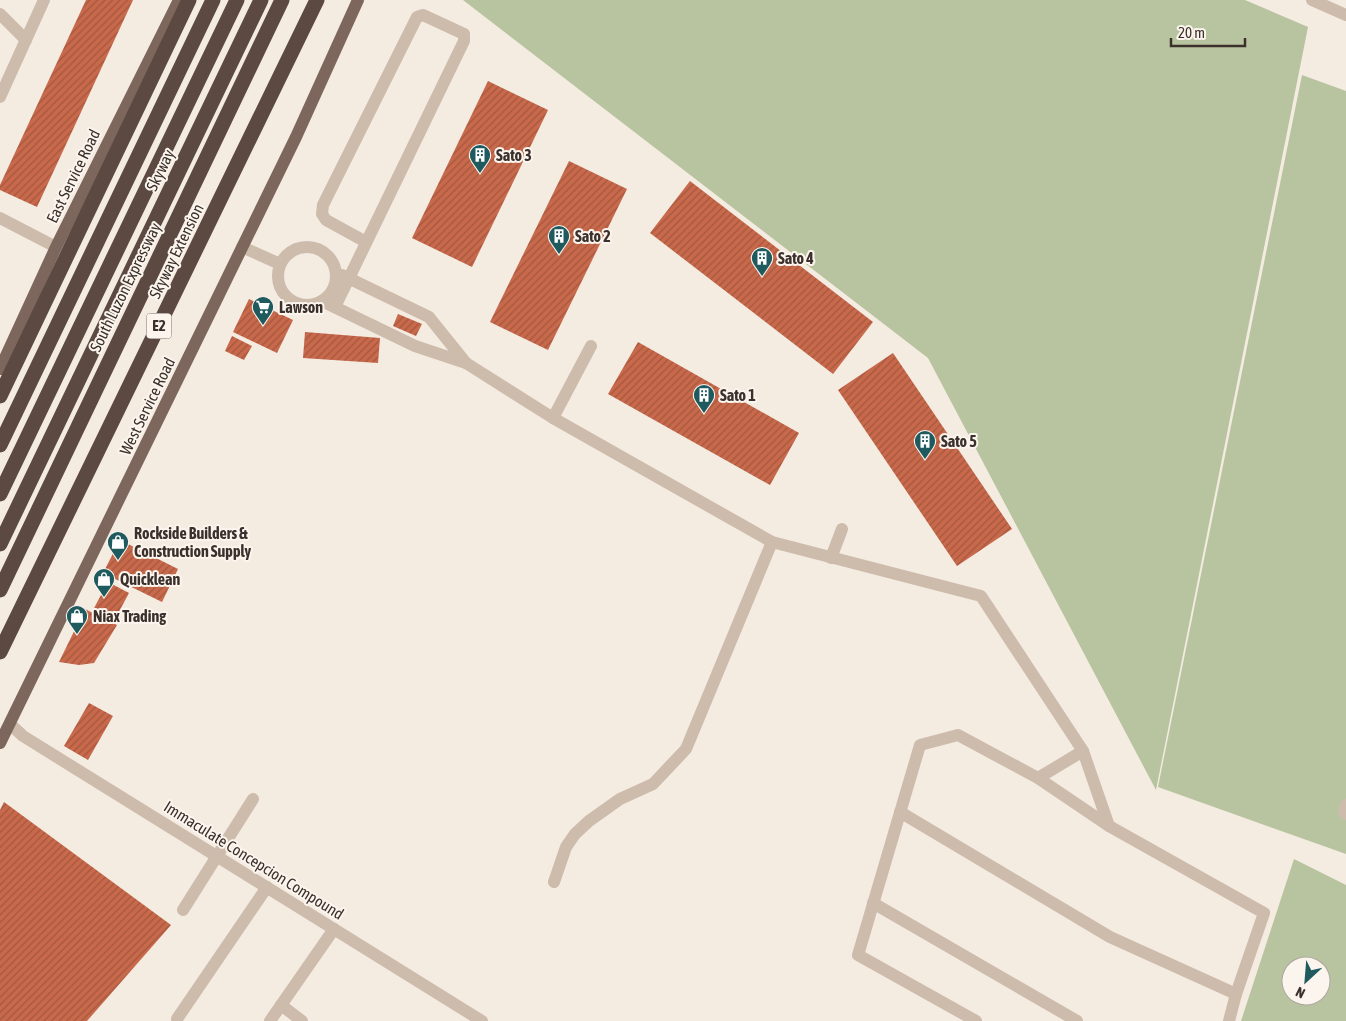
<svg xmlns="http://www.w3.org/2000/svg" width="1346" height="1021" font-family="'Asap Condensed',sans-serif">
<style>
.green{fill:#b8c4a0;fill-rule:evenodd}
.building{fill:url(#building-hatch)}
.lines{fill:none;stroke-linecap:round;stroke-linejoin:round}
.minor{stroke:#cdbbac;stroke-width:12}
.major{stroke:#7d675c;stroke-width:12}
.highway{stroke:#5c4a42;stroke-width:15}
.labels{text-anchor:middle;stroke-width:4;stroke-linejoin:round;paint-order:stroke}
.shield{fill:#fbf5ee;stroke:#756b66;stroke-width:1}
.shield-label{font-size:15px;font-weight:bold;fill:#3b302b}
.poi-label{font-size:16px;font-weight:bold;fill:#3b302b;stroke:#fbf5ee;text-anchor:start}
.street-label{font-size:16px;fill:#3b302b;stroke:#fbf5ee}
</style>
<defs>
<pattern id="building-hatch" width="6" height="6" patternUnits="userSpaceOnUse" patternTransform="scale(1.25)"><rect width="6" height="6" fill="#c8694b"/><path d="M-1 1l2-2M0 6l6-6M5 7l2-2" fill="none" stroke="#a4573f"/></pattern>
</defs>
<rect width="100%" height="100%" fill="#f4ebe1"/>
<g class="green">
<polygon points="463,0 1245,0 1308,27 1156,790 928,358"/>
<polygon points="1302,75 1346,91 1346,854 1158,787"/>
<path d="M1294 859 1346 885V1021H1241ZM1291 966H1321V996H1291Z"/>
</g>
<g class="building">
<polygon points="86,0 133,0 37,207 0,190 0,185"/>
<polygon points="488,81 548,110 472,267 412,238"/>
<polygon points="569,161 627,189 548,350 490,322"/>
<polygon points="690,181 873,322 833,374 650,233"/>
<polygon points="249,299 293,320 277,353 233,332"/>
<polygon points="398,314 422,324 416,336 393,326"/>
<polygon points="305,332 380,338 378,363 303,358"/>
<polygon points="232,336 252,346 244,360 225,351"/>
<polygon points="638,342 799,433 770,485 608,394"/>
<polygon points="893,353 1012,529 957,566 838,390"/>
<polygon points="120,540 178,569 162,602 103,573"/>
<polygon points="108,582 129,593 114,621 93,610"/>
<polygon points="85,609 117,625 94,663 79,665 59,662"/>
<polygon points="89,703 113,716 88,760 64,746"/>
<polygon points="4,802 171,925 87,1021 0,1021 0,810"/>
</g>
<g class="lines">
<g class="minor">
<polyline points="1312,0 1346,15"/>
<polyline points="0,14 26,40"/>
<polyline points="0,97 44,0"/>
<polyline points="0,218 56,247"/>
<circle cx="307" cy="276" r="29"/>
<polyline points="242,247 280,264"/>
<polyline points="342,275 429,317 466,363"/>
<polyline points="322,301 415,346 466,363 553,418 772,542 981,596 1083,751 1109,826"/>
<polyline points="335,307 464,41 464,34 423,15 417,17 323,205 322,214 326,220 366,242"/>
<polyline points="553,418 591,346"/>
<polyline points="831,558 842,529"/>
<polyline points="10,724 23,736 482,1021"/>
<polyline points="1038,778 1083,751"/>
<polyline points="1346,805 1344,811 1346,814"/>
<polyline points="900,812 1110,937 1236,994"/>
<polyline points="554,882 566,847 575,834 589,821 620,799 653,784 686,749 772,542"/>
<polyline points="873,903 1077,1021"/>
<polyline points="183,910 253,799"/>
<polyline points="281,1005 302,1021"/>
<polyline points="177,1019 267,887"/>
<polyline points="270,1021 334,929"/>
<polyline points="976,1021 858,955 920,745 958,735 1038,778 1109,826 1264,913 1236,994 1229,1021"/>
</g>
<g class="major">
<polyline points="0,369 56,247 179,0"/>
<polyline points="0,743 296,137 358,0"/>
</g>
<g class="highway">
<polyline points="0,396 189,0"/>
<polyline points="0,445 213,0"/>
<polyline points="0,494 237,0"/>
<polyline points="0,544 261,0"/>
<polyline points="0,590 282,0"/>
<polyline points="0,652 317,0"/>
</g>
</g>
<defs>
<g id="building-pin" transform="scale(1.125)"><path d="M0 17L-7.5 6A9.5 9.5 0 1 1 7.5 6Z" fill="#1f5a5e" stroke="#fbf5ee"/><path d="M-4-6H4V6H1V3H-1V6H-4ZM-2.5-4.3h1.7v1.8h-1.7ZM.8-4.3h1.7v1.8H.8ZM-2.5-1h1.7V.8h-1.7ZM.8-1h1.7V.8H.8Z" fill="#fff"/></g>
<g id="supermarket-pin" transform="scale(1.125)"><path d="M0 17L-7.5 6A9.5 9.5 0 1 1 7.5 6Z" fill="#1f5a5e" stroke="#fbf5ee"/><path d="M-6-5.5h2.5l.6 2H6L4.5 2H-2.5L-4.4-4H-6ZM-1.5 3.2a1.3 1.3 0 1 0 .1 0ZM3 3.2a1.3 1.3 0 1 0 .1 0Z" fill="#fff"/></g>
<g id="shop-pin" transform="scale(1.125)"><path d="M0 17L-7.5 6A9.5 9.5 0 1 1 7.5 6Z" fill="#1f5a5e" stroke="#fbf5ee"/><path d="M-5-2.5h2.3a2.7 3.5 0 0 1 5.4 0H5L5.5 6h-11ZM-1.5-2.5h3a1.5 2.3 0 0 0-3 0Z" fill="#fff"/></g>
</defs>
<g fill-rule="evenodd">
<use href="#building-pin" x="480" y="155"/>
<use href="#building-pin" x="559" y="236"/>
<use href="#building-pin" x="762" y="258"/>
<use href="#supermarket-pin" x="263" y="307"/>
<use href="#building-pin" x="704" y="395"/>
<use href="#building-pin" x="925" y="441"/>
<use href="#shop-pin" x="118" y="542"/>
<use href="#shop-pin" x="104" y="579"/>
<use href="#shop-pin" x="77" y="616"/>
</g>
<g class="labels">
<rect class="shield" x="146.5" y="313.5" width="25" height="25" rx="4"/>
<g class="shield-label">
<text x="159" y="331">E2</text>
</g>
<g class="poi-label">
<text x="496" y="161">Sato 3</text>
<text x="575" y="242">Sato 2</text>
<text x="778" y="264">Sato 4</text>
<text x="279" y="313">Lawson</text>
<text x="720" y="401">Sato 1</text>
<text x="941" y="447">Sato 5</text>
<text x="134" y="539">Rockside Builders &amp;<tspan x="134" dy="18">Construction Supply</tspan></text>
<text x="120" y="585">Quicklean</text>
<text x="93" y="622">Niax Trading</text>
</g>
<g class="street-label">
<text transform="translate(160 170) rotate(-64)" y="6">Skyway</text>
<text transform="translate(73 176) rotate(-64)" y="6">East Service Road</text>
<text transform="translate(176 251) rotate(-64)" y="6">Skyway Extension</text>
<text transform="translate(125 287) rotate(-64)" y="6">South Luzon Expressway</text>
<text transform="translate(147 406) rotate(-64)" y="6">West Service Road</text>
<text transform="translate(254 860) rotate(32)" y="6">Immaculate Concepcion Compound</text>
</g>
</g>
<g transform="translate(1306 981) rotate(206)"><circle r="24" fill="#fbf5ee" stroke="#aea6a0"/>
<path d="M0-4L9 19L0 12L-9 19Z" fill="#1f5a5e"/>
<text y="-8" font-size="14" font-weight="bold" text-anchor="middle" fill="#3b302b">N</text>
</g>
<path d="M1171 38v8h74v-8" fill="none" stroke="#3b302b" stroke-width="2.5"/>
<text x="1178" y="38" font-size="15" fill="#3b302b" stroke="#fbf5ee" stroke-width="4" paint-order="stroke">20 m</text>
</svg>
